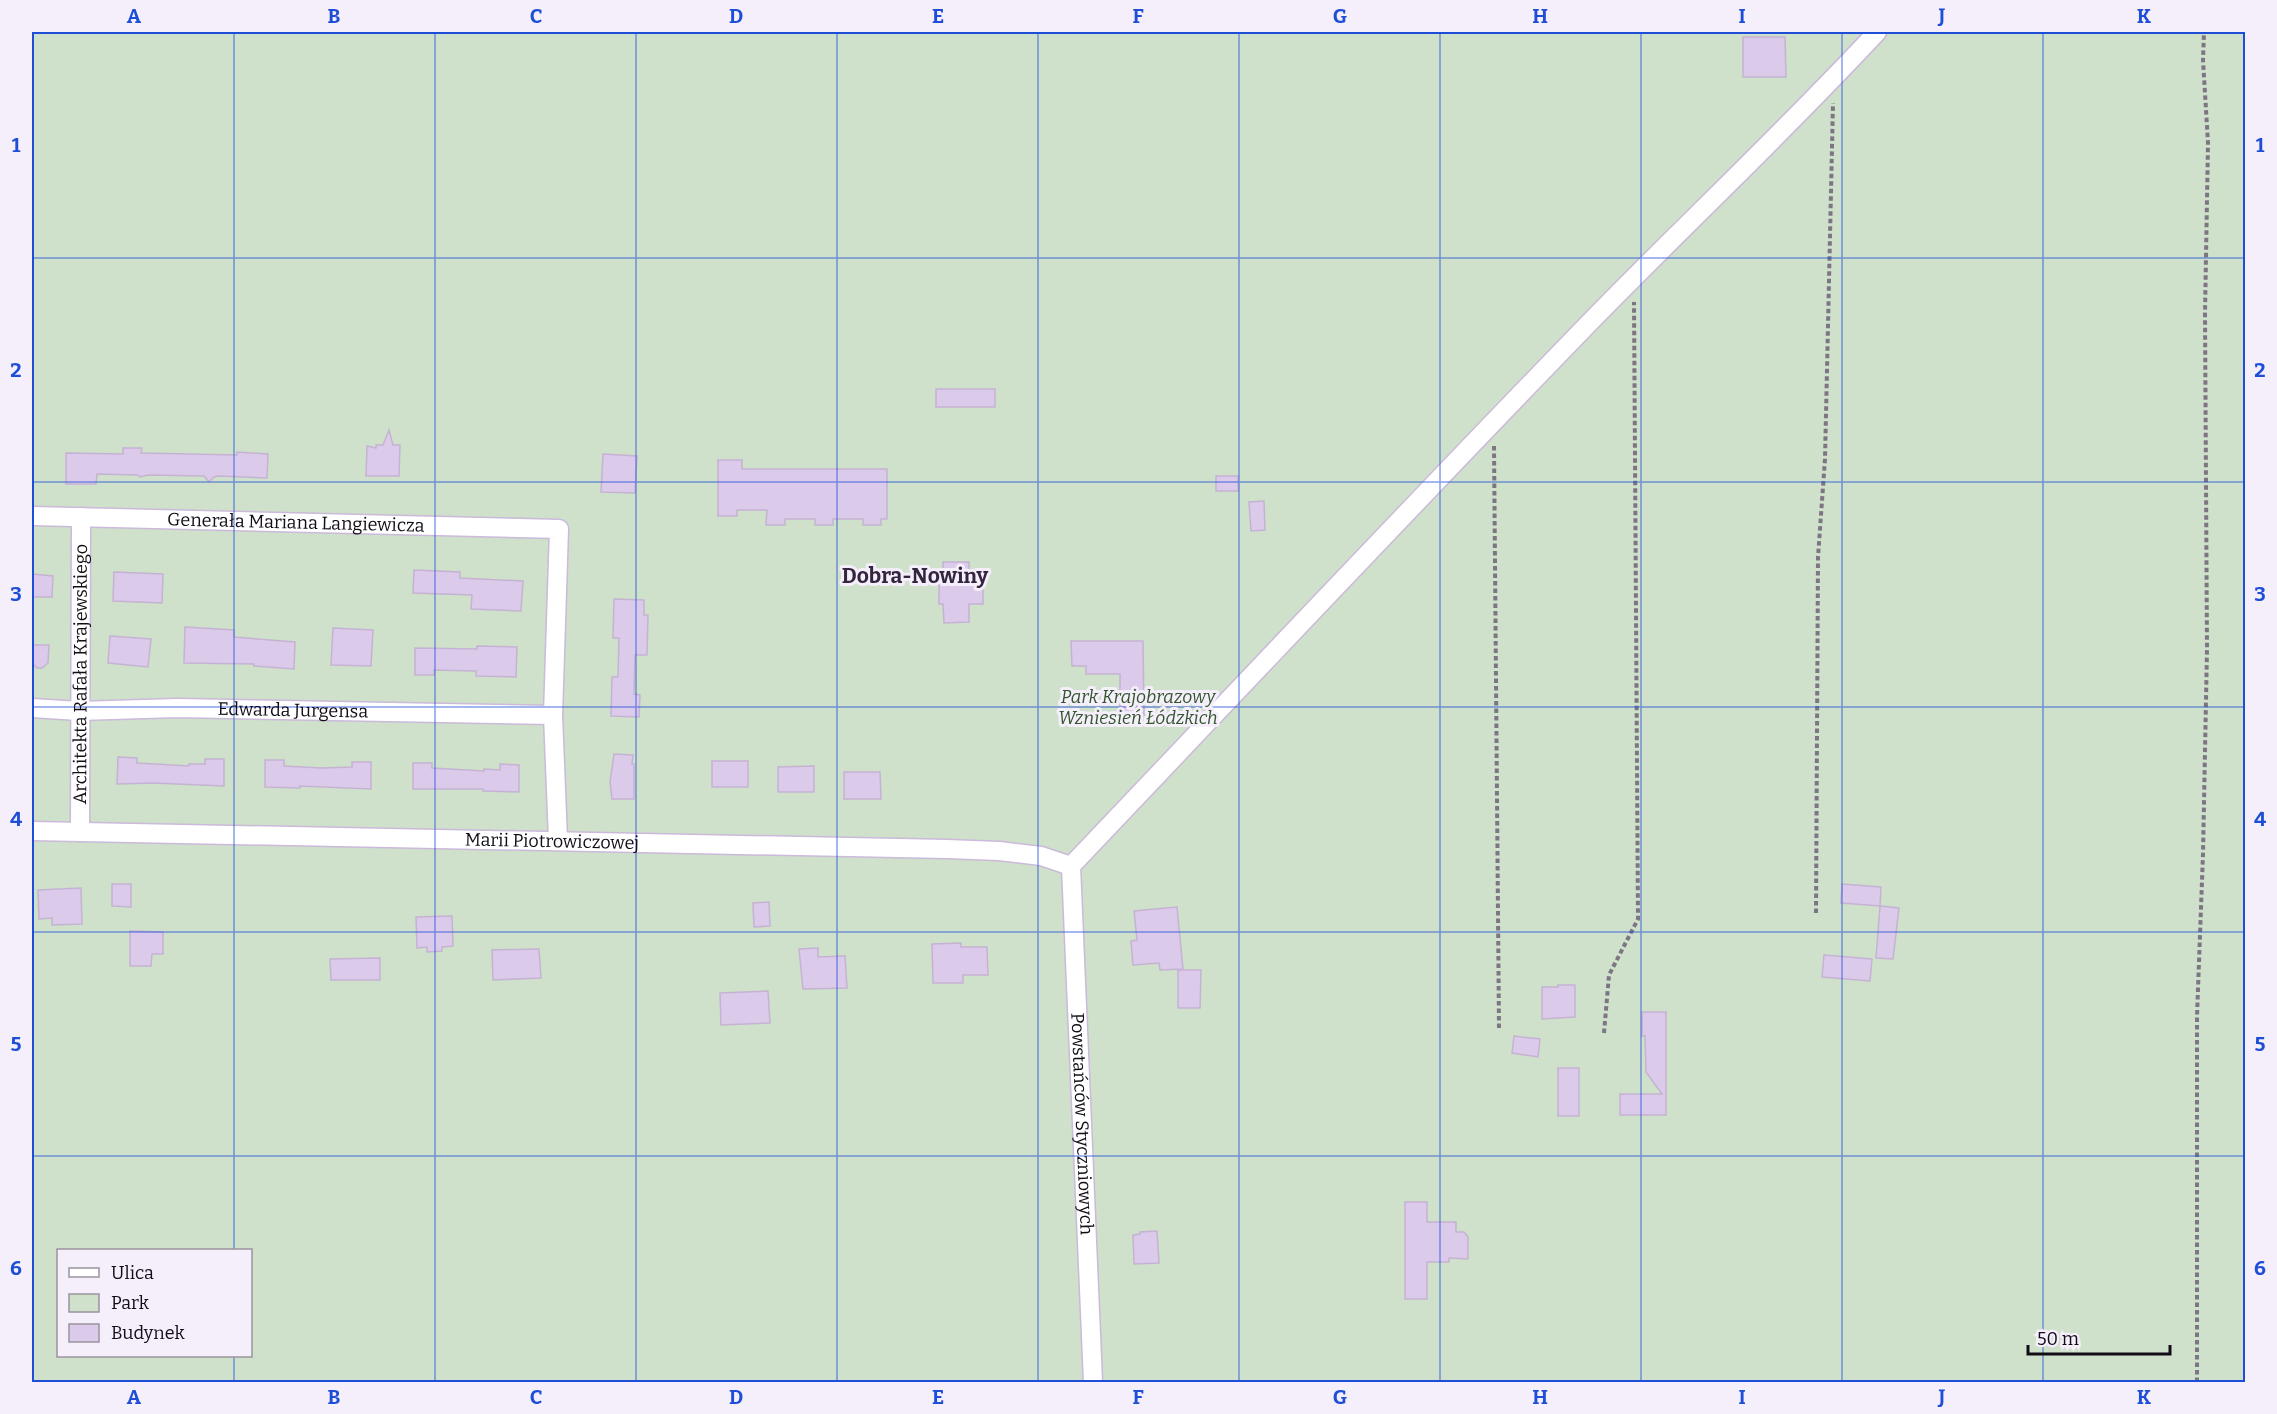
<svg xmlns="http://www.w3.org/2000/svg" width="2277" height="1414" font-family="Bitter,serif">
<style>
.green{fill:#cfe0cb;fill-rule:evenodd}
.building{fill:#dccaea;stroke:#c5b3d3;stroke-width:1.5}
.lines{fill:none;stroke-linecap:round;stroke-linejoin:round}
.minor-casing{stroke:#cbbada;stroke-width:21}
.path{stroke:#7d7682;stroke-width:4;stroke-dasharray:4.5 3;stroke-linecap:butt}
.minor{stroke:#fff;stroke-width:18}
.grid{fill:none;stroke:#1d4ed8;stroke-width:1.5;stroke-opacity:0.55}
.labels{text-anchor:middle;stroke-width:6;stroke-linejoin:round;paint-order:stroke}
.street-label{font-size:18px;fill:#120c16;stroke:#f5eefb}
.park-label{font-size:18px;font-style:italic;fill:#33552c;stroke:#f5eefb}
.quarter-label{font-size:21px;font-weight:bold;fill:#34253e;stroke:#f5eefb}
.neatline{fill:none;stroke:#1d4ed8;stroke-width:2}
.grid-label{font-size:20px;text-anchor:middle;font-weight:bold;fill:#1d4ed8}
</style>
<rect width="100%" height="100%" fill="#f5eefb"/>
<path class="green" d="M32 32H2245V1382H32ZM58 1250H250V1356H58Z"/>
<g class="building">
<polygon points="1743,37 1785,37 1786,77 1743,77"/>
<rect x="936" y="389" width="59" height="18"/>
<polygon points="389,430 393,445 400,445 399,476 366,476 367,446 376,448 376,445 383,445"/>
<polygon points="123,448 142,448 141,453 237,455 237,452 268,454 267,478 218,476 214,477 209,482 204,476 148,475 140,477 138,475 97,474 96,484 66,484 66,453 123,454"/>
<polygon points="603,454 637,456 635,493 601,492"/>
<polygon points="718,460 742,460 742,469 887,469 887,519 881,519 881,525 863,525 863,519 833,519 833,525 815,525 815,519 785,519 785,525 766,525 767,510 737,510 737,516 718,516"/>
<rect x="1216" y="476" width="22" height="15"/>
<polygon points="1264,501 1265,530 1251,531 1249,502"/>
<polygon points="943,562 969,562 969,583 983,583 983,604 969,604 969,622 944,623 943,604 939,604 939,582 943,581"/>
<polygon points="414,570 460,572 460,578 523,581 521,611 471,609 472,595 413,593"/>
<polygon points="114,572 163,574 162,603 113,601"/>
<polygon points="32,574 53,576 52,597 32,597"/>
<polygon points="614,599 644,600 644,615 648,615 647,655 635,655 634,694 640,695 639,717 611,716 612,677 618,677 619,638 613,638"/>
<polygon points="185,627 234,630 234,637 295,642 294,669 254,666 254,664 184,663"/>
<polygon points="333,628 373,630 371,666 331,665"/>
<polygon points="110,636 151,639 148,667 108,663"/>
<polygon points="1071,641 1143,641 1144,717 1120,717 1120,674 1086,674 1086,666 1072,666"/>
<polygon points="32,645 49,645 48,663 42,668 37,668 32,663"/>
<polygon points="477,646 517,647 516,677 476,676 476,671 434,670 434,675 415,675 415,648 477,649"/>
<polygon points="614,754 633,755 632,764 634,764 634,799 612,799 610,782"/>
<polygon points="118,757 137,758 137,763 189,766 189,764 205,764 205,759 224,759 224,786 153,783 117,784"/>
<polygon points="265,760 284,760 284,766 321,768 352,767 352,762 371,762 371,789 300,786 300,788 265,787"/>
<rect x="712" y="761" width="36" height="26"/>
<polygon points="413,763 432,763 432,768 484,771 484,769 500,770 500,764 519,765 519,792 483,791 483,789 413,789"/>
<polygon points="814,766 814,792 778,792 778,767"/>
<polygon points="844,772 880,772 881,799 844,799"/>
<polygon points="112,884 131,884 131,907 112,906"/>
<polygon points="1842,884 1881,887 1880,906 1841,903"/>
<polygon points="81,888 82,924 52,925 52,918 39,919 38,890"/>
<polygon points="769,902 770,926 754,927 753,903"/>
<polygon points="1880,906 1899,908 1893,959 1876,958"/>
<polygon points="1177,907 1183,969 1160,970 1159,963 1133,965 1131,941 1137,940 1134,911"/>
<polygon points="452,916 453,946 442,947 442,951 427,952 427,947 417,948 416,917"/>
<polygon points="130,931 163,932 163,954 152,954 151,966 130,966"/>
<polygon points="961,943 961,947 987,947 988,975 963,975 963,983 933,983 932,944"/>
<polygon points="818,948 818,957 845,956 847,988 803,989 799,949"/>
<polygon points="539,949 541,978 493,980 492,950"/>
<polygon points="1824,955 1872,959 1870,981 1822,977"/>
<polygon points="380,958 380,980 331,980 330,959"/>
<polygon points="1178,970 1201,970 1200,1008 1178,1008"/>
<polygon points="1558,985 1575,985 1575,1017 1542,1019 1542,987 1558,987"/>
<polygon points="768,991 770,1023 721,1025 720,993"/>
<polygon points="1642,1012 1666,1012 1666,1115 1620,1115 1620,1094 1662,1094 1646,1072 1645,1036 1642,1036"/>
<polygon points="1514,1036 1540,1039 1538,1057 1512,1053"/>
<rect x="1558" y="1068" width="21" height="48"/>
<polygon points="1405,1202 1427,1202 1427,1222 1456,1222 1456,1232 1464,1232 1468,1237 1468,1259 1449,1258 1449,1262 1427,1262 1427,1299 1405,1299"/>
<polygon points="1157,1231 1159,1263 1134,1264 1133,1235 1140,1234 1140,1232"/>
</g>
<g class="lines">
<g class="minor-casing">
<g id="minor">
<path id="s1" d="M32 516 559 529 553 715 558 840"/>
<path id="s2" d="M32 708 79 711 177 708 553 715"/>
<path id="s3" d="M32 831 947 849 999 851 1041 856 1071 866"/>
<path id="s4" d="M80 832 81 517"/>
<path d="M1071 866C1245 683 1418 499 1594 318 1688 222 1786 130 1877 32"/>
<path id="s5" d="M1071 866 1093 1382"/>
</g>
</g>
<g class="path">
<polyline points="1494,446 1499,1030"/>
<polyline points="1816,913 1818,557 1825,459 1833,103"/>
<polyline points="1604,1033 1609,975 1638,919 1634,302"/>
<polyline points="2197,1382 2197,1016 2203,854 2207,649 2205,313 2208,143 2203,60 2204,32"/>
</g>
<use href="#minor" class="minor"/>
</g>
<path class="grid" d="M234 32V1250M435 32V1382M636 32V1382M837 32V1382M1038 32V1382M1239 32V1382M1440 32V1382M1641 32V1382M1842 32V1382M2043 32V1382M32 258H2246M32 482H2246M32 707H2246M32 932H2246M32 1156H2246M234 1356V1382"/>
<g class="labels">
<g class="street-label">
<text dy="6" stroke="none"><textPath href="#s1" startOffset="264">Generała Mariana Langiewicza</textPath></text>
<text dy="6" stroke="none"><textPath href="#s4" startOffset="158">Architekta Rafała Krajewskiego</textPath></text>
<text dy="6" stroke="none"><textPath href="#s2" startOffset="261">Edwarda Jurgensa</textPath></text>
<text dy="6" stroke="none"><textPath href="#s3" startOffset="520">Marii Piotrowiczowej</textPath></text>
<text dy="6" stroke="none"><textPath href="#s5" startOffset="258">Powstańców Styczniowych</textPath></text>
</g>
<g class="park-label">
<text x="1138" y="703">Park Krajobrazowy<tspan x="1138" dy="21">Wzniesień Łódzkich</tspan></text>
</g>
<g class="quarter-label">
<text x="915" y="583">Dobra-Nowiny</text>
</g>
</g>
<rect width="2277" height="1414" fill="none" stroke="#f5eefb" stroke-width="66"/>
<rect x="57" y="1249" width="195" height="108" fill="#f5eefb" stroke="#9a949f" stroke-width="1.5"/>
<rect x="69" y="1268" width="30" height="9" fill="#ffffff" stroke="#9a949f" stroke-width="1.5"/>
<text x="111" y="1279" font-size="18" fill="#120c16">Ulica</text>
<rect x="69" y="1294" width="30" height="18" fill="#cfe0cb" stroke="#9a949f" stroke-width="1.5"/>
<text x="111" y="1309" font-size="18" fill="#120c16">Park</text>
<rect x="69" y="1324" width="30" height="18" fill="#dccaea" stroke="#9a949f" stroke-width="1.5"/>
<text x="111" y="1339" font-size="18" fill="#120c16">Budynek</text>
<path d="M2028 1345v9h142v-9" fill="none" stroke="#120c16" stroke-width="3"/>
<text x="2037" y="1345" font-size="18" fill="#120c16" stroke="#f5eefb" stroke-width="4.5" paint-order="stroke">50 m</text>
<rect x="33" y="33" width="2211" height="1348" class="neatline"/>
<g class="grid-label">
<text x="134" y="23">A</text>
<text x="334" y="23">B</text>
<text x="536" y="23">C</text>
<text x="736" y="23">D</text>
<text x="938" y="23">E</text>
<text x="1138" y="23">F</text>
<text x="1340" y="23">G</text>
<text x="1540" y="23">H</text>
<text x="1742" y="23">I</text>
<text x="1942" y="23">J</text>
<text x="2144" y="23">K</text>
<text x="16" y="152">1</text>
<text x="2260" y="152">1</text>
<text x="16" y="377">2</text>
<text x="2260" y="377">2</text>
<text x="16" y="601">3</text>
<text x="2260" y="601">3</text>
<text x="16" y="826">4</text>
<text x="2260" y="826">4</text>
<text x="16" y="1051">5</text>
<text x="2260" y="1051">5</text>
<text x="16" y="1275">6</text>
<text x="2260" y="1275">6</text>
<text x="134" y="1404">A</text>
<text x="334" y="1404">B</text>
<text x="536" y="1404">C</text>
<text x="736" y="1404">D</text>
<text x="938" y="1404">E</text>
<text x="1138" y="1404">F</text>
<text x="1340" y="1404">G</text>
<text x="1540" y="1404">H</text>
<text x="1742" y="1404">I</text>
<text x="1942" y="1404">J</text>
<text x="2144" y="1404">K</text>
</g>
</svg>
